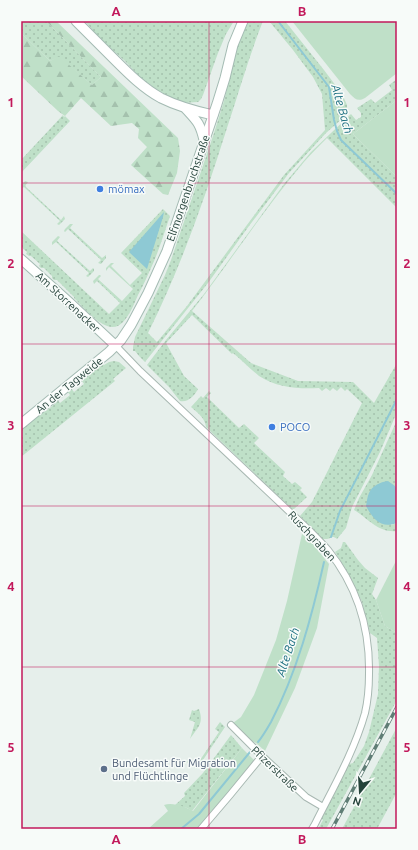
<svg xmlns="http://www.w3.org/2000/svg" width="418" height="850" font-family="Ubuntu,sans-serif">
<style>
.grass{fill:url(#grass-dots)}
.forest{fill:url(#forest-firs)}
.green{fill:#bfe0c8}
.water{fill:#8ec9d4}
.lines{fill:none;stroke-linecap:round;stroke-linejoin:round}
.stream{stroke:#8ec9d4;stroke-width:2}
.street-casing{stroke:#a8b8b2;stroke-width:8}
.secondary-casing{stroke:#a4bbb3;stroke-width:11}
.street{stroke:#fff;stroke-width:6}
.secondary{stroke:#fff;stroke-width:9}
.rail-casing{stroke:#5f7d75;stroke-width:3.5}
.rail{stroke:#f7fbf9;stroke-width:2;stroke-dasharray:6;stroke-linecap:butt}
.grid{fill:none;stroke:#c2185b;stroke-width:1;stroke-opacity:0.55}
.shop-dot{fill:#3f7fe0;stroke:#f7fbf9;stroke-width:1.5}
.service-dot{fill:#5c6f8a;stroke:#f7fbf9;stroke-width:1.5}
.labels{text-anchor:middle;stroke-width:3;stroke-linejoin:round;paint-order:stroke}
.street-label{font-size:11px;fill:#24423a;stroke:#f7fbf9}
.shop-label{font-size:11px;fill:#366cbe;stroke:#f7fbf9;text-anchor:start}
.service-label{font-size:11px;fill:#4e5e75;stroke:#f7fbf9;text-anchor:start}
.water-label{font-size:12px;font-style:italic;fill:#1c6f80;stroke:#f7fbf9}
.neatline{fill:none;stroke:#c2185b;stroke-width:1.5}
.grid-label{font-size:13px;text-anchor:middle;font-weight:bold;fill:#c2185b}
</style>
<defs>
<pattern id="grass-dots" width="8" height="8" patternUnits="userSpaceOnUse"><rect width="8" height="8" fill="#bfe0c8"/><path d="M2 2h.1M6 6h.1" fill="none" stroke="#a4c1ad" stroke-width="1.8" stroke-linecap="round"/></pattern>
<pattern id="forest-firs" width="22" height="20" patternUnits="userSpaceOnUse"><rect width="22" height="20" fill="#bfe0c8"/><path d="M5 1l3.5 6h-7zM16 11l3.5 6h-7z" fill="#a4c1ad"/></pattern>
</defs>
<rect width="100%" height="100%" fill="#e6efeb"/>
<g class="grass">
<polygon points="21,21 46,21 101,77 92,85 59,57 50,61 21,33"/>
<polygon points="85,21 234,21 226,34 218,53 203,95 201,99 198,102 183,103 168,96 156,89 140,77 125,61 100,39"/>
<path d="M248 21H263C249 56 239 92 227 128 205 198 181 267 148 333L157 342 187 306 284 175 325 130 322 94 313 77 293 50 269 21H285L324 70 342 94 347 105V112L343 118 326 133 289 173 249 226 208 283 145 362 139 356 135 351H133V347L135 337 165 275 171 260 214 133 224 101 238 44Z"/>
<path d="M397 79V100L353 134 397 177V208L327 138C319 146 311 154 304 162 264 209 230 262 192 311L251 363 298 381 353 382 374 403 397 363V412L380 452 352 507 346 528 337 539C332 535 332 538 327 539 325 539 324 539 322 539L300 516 312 502 362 403 347 389 345 391 341 387 337 391 333 388 330 391 326 388 322 391 319 388C299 389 277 388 259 376 250 369 242 360 233 353L232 354 192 315 166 343 184 376 198 389C195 395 188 403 180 401L169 387 147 365 166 340 204 294 284 184 311 152 351 114 356 120 361 117V113L357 108 371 99 375 103 392 90 389 85Z"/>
<polygon points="63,115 64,117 65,116 70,121 21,173 21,160"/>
<polygon points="25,181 28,182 25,186 61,220 64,216 65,219 59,225 57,224 60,221 24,187 21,189 21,186"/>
<path d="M163 209 170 216C164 233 159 251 151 268 147 277 143 286 138 295 134 304 130 315 123 322 120 325 117 327 112 327 100 327 83 307 74 298V297L57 280H54L52 278V276L44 268H41L39 266 40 264 31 256H29L26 254 27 252 21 247V231L109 314 120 303 97 281 94 284 93 281 99 275H100L101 276 98 279 122 301 133 289 109 267 106 271V268L111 263H114L111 266 130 285 142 273 121 253Z"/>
<polygon points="70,224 73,224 70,228 102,258 106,255 106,258 101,264 98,263 101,260 68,229 65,232 64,231 65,229"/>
<polygon points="58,236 60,237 57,241 90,271 93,268 94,269 94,271 88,277 86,276 89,273 56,242 52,245 52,242"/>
<polygon points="114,361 119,362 126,368 113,379 115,381 21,457 21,428 44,410 46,411 56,403 55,401 57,399 60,403 70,395 67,391 71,388 74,392 84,384 82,381 103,364 104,365 109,362"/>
<path d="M209 391 211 393 207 397 239 428 244 424 259 438 254 443 285 472 283 476 292 484 295 482 302 488 300 490 307 497 294 509H292L206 427C205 418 198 413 191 407L201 396 203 398Z"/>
<path d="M397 420V489L395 486 391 525 397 523V531C378 533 369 519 354 510L359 498 372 475Z"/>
<polygon points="343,542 345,542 358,560 365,568 378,578 372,594 376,600 385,626 397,633 397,700 326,829 318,829 323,820 321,818 349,764 353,763 364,746 369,732 378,694 379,666 377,638 370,633 362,602 349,575 335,552 341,548"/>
<path d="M199 709C204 724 198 727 190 739L195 722 189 720 192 710 194 711Z"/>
<polygon points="220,722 225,727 197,769 186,762 187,761 196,766 219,732 215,729"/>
<polygon points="397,727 397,792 377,829 342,829"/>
<polygon points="231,735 242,748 192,811 187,808 175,805 185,796 184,793 203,773"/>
</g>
<polygon class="forest" points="46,21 56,21 178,138 180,151 177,173 168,195 163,194 131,165 147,147 138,138 139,129 132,123 111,126 81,98 65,116 58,111 21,76 21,33 50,61 59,56 92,85 101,77"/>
<g class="green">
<path d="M292 21H397V73L365 98C358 102 355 99 350 94Z"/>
<polygon points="397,100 397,177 353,134"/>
<polygon points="302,534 312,543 329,564 317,628 295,688 265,751 256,743 252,741 233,723 241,717 254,695 276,640 287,601"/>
<polygon points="397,559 397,633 385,626 376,600"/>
<path d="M242 748 254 760 207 819 196 829H148L168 811 164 805C173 802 185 807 193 811Z"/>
</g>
<g class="water">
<polygon points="164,212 163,217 147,269 129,252"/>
<path d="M388 481 395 486 397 489V523C381 529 373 519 366 506 367 502 367 497 369 493 372 486 380 482 388 481Z"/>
</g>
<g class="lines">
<g class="stream">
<polyline points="278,21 329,87 334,120 337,131 341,140 397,194"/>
<polyline points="331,537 340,511 397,399"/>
<path d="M258 742C263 736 267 729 271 722 297 672 312 616 324 562"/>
<polyline points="181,829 199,814 250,752"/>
</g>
<g class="street-casing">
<g id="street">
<path d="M116 346 140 371 311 532C317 538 323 544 328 550 357 586 370 628 369 674 369 687 368 700 365 713 354 752 333 788 315 824L312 829"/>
<polyline points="231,725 262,756 306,797 323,807"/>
<polyline points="201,829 230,795 262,756"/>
</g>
</g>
<g class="secondary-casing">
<g id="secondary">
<path d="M76 21C89 34 102 47 115 60 129 74 143 88 161 98 177 106 195 111 213 115"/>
<path d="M186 109C197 121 200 123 204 140"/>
<polyline points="21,259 69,302 116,346"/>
<polyline points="21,424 109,352 121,340 131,325 148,293 167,251 217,104 225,78 233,45 243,21"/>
</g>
</g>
<use href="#street" class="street"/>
<use href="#secondary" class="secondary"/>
<g class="rail-casing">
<polyline id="rail" points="332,829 397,707"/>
</g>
<use href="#rail" class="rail"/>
</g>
<path class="grid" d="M209 21V829M21 183H397M21 344H397M21 506H397M21 667H397"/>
<g class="shop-dot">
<circle cx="100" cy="189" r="4"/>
<circle cx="272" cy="427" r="4"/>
</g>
<circle class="service-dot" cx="104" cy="769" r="4"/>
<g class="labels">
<g class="street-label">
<text transform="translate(188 188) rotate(-71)" y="4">Elfmorgenbruchstraße</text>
<text transform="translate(68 302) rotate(43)" y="4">Am Storrenacker</text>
<text transform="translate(69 385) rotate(-39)" y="4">An der Tagweide</text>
<text transform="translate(312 536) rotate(47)" y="4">Ruschgraben</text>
<text transform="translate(275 769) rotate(44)" y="4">Pfizerstraße</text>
</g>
<g class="shop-label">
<text x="108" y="193">mömax</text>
<text x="280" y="431">POCO</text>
</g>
<g class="service-label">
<text x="112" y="767">Bundesamt für Migration<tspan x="112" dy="13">und Flüchtlinge</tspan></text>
</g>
<g class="water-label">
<text transform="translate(342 109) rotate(74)" y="4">Alte Bach</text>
<text transform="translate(288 652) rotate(-72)" y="4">Alte Bach</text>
</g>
</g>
<rect width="418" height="850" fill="none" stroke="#f7fbf9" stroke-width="44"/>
<g transform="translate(360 792) rotate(198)" stroke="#f7fbf9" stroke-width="3" paint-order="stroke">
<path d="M0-3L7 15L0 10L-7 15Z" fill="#24423a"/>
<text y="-6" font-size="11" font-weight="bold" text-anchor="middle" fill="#24423a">N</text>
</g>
<rect x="22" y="22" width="374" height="806" class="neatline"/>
<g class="grid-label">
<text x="116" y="16">A</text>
<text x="302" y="16">B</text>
<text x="11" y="107">1</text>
<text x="407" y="107">1</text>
<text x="11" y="268">2</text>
<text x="407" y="268">2</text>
<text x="11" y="430">3</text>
<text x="407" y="430">3</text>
<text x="11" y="591">4</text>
<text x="407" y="591">4</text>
<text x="11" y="752">5</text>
<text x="407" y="752">5</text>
<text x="116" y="844">A</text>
<text x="302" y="844">B</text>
</g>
</svg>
